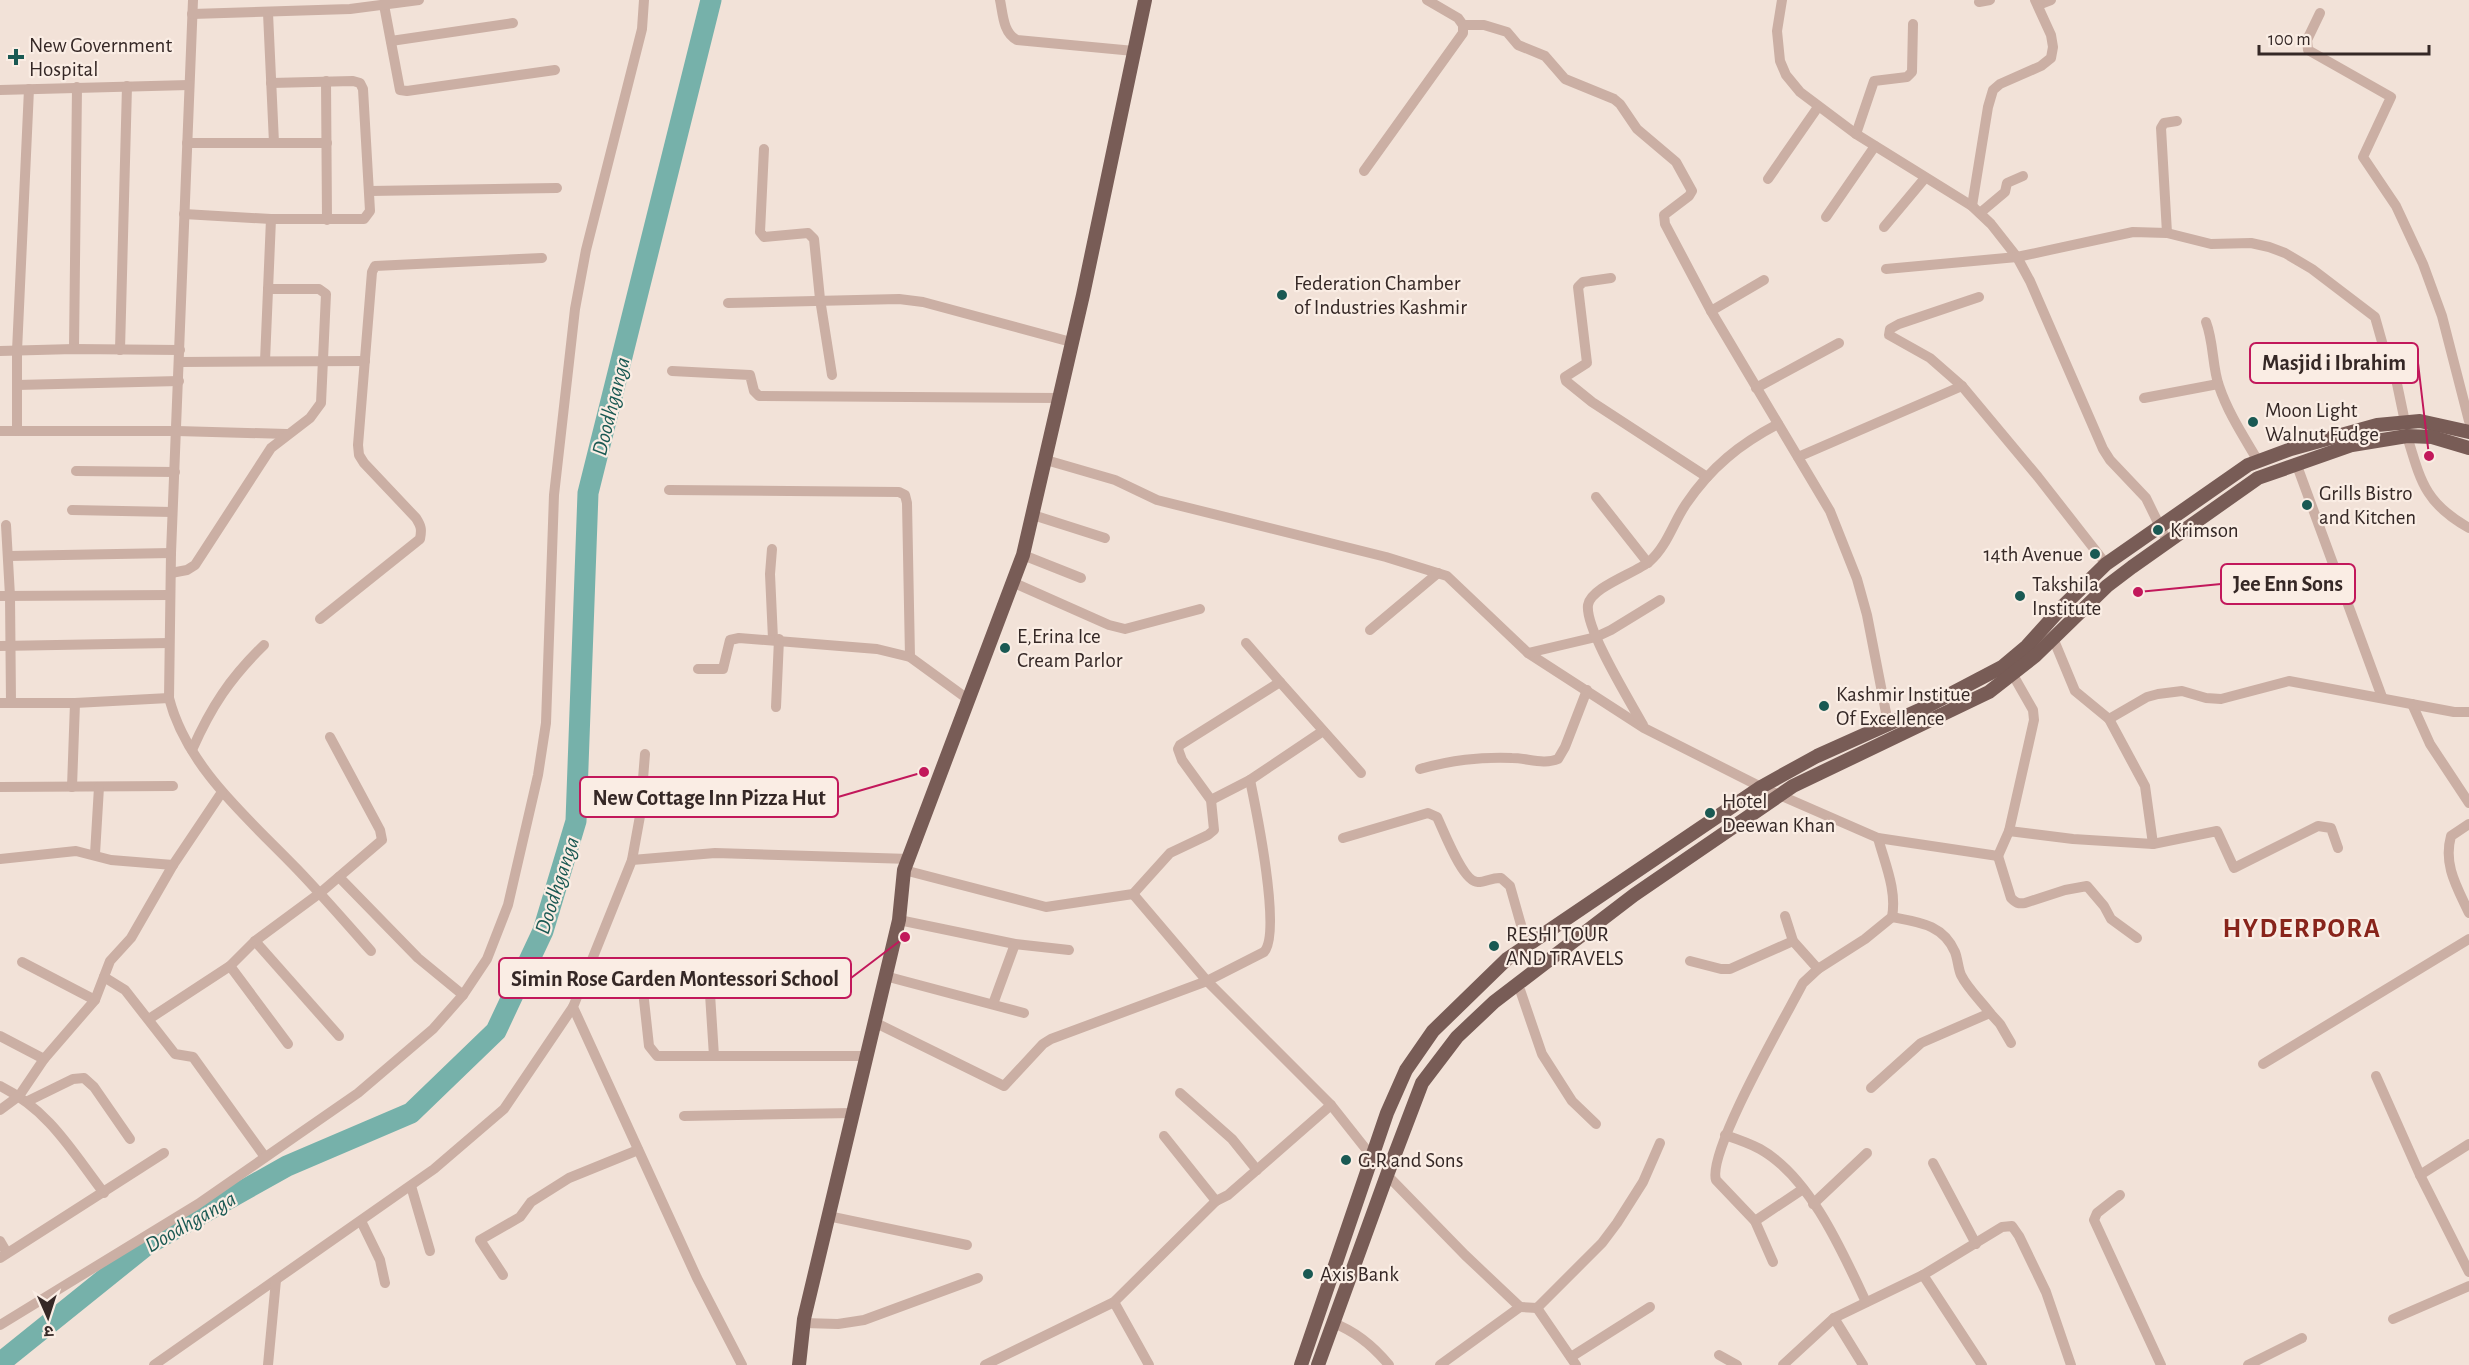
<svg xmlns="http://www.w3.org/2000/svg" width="2469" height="1365" font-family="'Alegreya Sans','Noto Sans Devanagari',sans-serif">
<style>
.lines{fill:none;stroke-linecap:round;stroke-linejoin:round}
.river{stroke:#76b1aa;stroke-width:21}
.minor{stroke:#cbafa4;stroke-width:10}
.major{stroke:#785c56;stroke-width:14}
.poi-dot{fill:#1a5953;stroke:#faede4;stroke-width:2}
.labels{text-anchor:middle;stroke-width:4.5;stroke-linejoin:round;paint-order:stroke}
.poi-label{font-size:21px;fill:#352826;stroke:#faede4;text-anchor:start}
.water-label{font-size:22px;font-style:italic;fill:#1a5953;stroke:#faede4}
.district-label{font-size:27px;font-weight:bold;letter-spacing:1.5px;fill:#88241b;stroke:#faede4}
.leader{fill:none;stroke:#c2185b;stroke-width:2}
.callout-dot{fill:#c2185b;stroke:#faede4;stroke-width:2}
.callout{fill:#faede4;stroke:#c2185b;stroke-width:2}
.callout-label{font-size:22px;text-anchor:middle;font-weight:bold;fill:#352826}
</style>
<rect width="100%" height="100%" fill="#f2e2d8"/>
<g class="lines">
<polyline class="river" points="0,1363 148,1244 287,1166 411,1113 496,1031 543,931 576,821 588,493 711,0"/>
<g class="minor">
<path d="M193 0 171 553 169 698C187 768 249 819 297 869 323 896 347 924 371 951"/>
<path d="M1000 0C1003 14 1003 33 1017 40L1134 51"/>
<polyline points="1782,0 1777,31 1780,61 1786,75 1800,92 1856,134 1972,206 1991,224 2017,257 2030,281 2103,449 2110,460 2146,498 2167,541"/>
<polyline points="1979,2 1990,0"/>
<polyline points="384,5 400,90 407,91 555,70"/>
<polyline points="2038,5 2051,0"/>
<polyline points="268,13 274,143"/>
<polyline points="2320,13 2307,40 2308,50 2391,97 2363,157 2396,206 2423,264 2442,316 2469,421"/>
<polyline points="192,14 350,9 419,0"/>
<polyline points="1463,25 1484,25 1507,32 1518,45 1545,56 1565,79 1614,99 1620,104 1637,129 1676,162 1692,191 1689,196 1664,215 1665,224 1711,311 1830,511 1857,579 1867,615 1888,723"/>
<polyline points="391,41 513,23"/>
<polyline points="326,81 327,220"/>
<polyline points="0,90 189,85"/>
<polyline points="1856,134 1874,81 1907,77 1912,72 1913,24"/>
<polyline points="187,143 327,143"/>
<polyline points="764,149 760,232 764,237 808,233 814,239 820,299 832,375"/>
<polyline points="1364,171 1463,33 1463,25 1458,18 1427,0"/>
<polyline points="1768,179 1818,107"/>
<polyline points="370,191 557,188"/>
<polyline points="1972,206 1988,107 1993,90 2000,84 2041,66 2051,58 2053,47 2051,35 2035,0"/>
<polyline points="1980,213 2005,192 2007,183 2023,176"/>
<polyline points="184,214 271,219 364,219 370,211 363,89 360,83 353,81 271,83"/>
<polyline points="1826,217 1875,146"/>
<polyline points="1884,227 1925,178"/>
<polyline points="2167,233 2161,128 2164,123 2177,121"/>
<polyline points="1886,269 2017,257 2133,232 2167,233 2211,244 2251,243 2269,247 2285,253 2312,269 2375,317 2384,349 2396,379 2405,422"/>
<polyline points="1611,278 1583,282 1578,287 1587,363 1565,377 1566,381 1592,402 1707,477"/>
<polyline points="1979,297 1899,324 1890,329 1889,335 1930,358 1962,386 2038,477 2106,564"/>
<polyline points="728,303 899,299 923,302 1071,342"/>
<polyline points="1711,311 1764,280"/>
<path d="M2206 322C2214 343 2212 366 2219 386 2228 413 2244 437 2258 461"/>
<polyline points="74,349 77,87"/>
<polyline points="120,350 127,86"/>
<polyline points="0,351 74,349 180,350"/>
<polyline points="265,361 271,219"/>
<polyline points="180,362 365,361"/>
<polyline points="672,371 750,375 754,391 759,396 1059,398"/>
<polyline points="17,385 179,381"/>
<polyline points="1756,388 1839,343"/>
<polyline points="2144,398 2218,384"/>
<polyline points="0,431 177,431 287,434"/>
<polyline points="17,431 17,351 29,89"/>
<path d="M2407 436C2421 482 2425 503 2469 528"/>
<polyline points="1798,457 1962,386"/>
<polyline points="1046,460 1115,480 1157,500 1386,557 1447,576 1528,653 1644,728 1761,787 1878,838 1998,856 2009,831 2034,720 2033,710 2013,675"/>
<polyline points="2296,463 2382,697"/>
<polyline points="76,471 175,472"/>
<polyline points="669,490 899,492 905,495 907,503 910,657"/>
<polyline points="1596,497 1648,563"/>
<polyline points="72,510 172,512"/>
<polyline points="1033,515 1105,538"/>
<polyline points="6,525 10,596 11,703"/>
<polyline points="772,549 770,574 773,639"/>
<polyline points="1023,555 1081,578"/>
<polyline points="9,556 171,553"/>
<polyline points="171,573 187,570 195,565 271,448 310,418 321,403 326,294 319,289 268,289"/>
<polyline points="1012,582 1109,625 1125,629 1200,609"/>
<polyline points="0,596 170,595"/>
<path d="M320 619 420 539C422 529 421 526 416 518L364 463 359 455 358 445 372 272 375 266 542 258"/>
<polyline points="1370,630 1438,573"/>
<polyline points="2053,638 2075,691 2109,719 2145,786 2153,844"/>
<polyline points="0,646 169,643"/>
<polyline points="1528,653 1596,637 1611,630 1660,600"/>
<polyline points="698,669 723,669 730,640 739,638 877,649 910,657 969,700"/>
<polyline points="1280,682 1361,773"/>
<polyline points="0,703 75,703 169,698"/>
<polyline points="2412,704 2430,744 2469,803"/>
<polyline points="776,707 779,639"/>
<polyline points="2109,719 2147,697 2158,694 2182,691 2206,698 2221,699 2289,681 2454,712 2469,712"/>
<path d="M1643 725C1630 701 1585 629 1588 605 1591 587 1636 573 1650 561 1667 546 1673 523 1686 504 1711 467 1740 444 1778 424"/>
<path d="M192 750C211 707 230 678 264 645"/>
<path d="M1420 769C1452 760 1478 757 1512 758 1527 758 1544 765 1558 759L1565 747 1587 690"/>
<polyline points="0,787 173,786"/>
<polyline points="72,787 75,703"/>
<polyline points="1211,800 1250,780 1323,731"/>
<path d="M2469 824 2451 836C2443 865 2457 887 2469 913"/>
<polyline points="2009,831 2073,839 2153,844 2217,831 2234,868 2318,826 2331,828 2338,848"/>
<path d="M1343 838 1428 813 1437 817C1443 829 1463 883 1478 882 1486 882 1493 877 1501 878L1510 886 1527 946"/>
<polyline points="95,854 99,787"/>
<path d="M1998 856 2011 898C2016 903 2018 904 2025 903L2065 890 2087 886 2104 906 2111 919 2137 938"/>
<polyline points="0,859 76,851 111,860 173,865"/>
<polyline points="632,860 640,816 645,754"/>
<polyline points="904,870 1046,907 1133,894 1170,853 1208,835 1214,830 1211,800 1182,760 1178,749 1180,745 1280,682 1246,643"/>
<polyline points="339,877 418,958 463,995"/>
<polyline points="1133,894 1207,981 1331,1105 1373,1158"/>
<polyline points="1785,916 1793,941 1818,969"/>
<polyline points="899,920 1015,944 1069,950"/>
<polyline points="255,941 339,1036"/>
<polyline points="1690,961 1721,969 1730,969 1793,941"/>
<polyline points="22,962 95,1000"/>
<polyline points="230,966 288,1044"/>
<polyline points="885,976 1024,1013"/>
<polyline points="104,977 125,990 175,1054 193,1057 265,1157"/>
<polyline points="1518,984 1542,1054 1572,1101 1596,1124"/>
<polyline points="710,994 714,1056"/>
<polyline points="644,1000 649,1046 657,1056 866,1056"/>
<polyline points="993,1004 1015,944"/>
<polyline points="1990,1013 2000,1024 2011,1043"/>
<polyline points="149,1019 230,966 255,941 320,893 382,840 380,830 330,737"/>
<path d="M874 1022 1004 1086 1043 1044 1051 1039 1207 981 1264 952C1282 933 1256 809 1250 780"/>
<polyline points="0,1036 44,1059"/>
<polyline points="2263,1064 2469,939"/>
<polyline points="2376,1076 2420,1175 2469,1272"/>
<path d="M0 1086C50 1111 71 1150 104 1193"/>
<path d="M1871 1088 1921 1043 1990 1013C1981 1001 1968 989 1961 975 1958 968 1958 960 1955 952 1943 924 1918 922 1892 917"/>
<polyline points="1180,1093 1232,1139 1257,1170"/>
<polyline points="28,1101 73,1079 84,1078 94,1087 130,1139"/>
<polyline points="0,1110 19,1096 44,1059 95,1000 110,961 131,938 173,865 222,792"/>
<polyline points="684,1116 853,1113"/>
<path d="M1725 1135C1737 1139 1749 1143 1760 1149 1810 1177 1842 1251 1866 1302"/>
<polyline points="1164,1136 1216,1201"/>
<polyline points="1933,1163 1976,1244"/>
<polyline points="1387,1175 1465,1255 1520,1307 1440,1365"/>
<polyline points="2420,1175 2469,1144"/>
<polyline points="411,1186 430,1251"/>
<polyline points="2120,1195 2097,1213 2094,1220 2161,1365"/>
<polyline points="1813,1204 1867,1153"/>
<polyline points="828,1216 967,1245"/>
<polyline points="361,1221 380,1260 385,1283"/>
<polyline points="1755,1221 1803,1189"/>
<polyline points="0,1241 7,1253"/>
<polyline points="0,1258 164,1153"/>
<path d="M1773 1262 1755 1221 1716 1180C1707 1152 1786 1016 1803 983L1818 969 1865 939 1892 917C1897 890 1885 864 1878 838"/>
<polyline points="503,1275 480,1240 520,1217 531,1202 569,1178 638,1150"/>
<polyline points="1923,1275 1982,1365"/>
<polyline points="1114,1302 1149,1365"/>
<polyline points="1520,1307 1537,1308 1602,1243 1617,1223 1643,1182 1660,1143"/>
<polyline points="1537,1308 1576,1365"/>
<polyline points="1834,1318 1863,1365"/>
<polyline points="2393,1319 2469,1286"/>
<polyline points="804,1323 838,1324 864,1320 978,1278"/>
<path d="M1333 1323C1355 1331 1374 1347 1389 1365"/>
<polyline points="0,1325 198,1204 358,1093 433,1029 463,995 487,959 508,905 538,775 546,723 554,495 575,309 586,250 642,29 644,0"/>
<polyline points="1719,1355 1737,1365"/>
<polyline points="1571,1357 1650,1307"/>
<polyline points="154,1365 434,1169 504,1109 573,1007"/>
<polyline points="268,1365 276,1280"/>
<polyline points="742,1365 697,1278 573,1007 632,860 715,853 910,859"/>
<polyline points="985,1365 1114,1302 1216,1201 1228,1195 1331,1105"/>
<polyline points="1783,1365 1834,1318 1923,1275 2002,1227 2012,1226 2019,1236 2046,1292 2071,1365"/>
<polyline points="2248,1365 2302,1338"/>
</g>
<g class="major">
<polyline points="799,1365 804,1319 899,920 904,870 1023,555 1083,295 1145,0"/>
<polyline points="1301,1365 1387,1113 1406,1070 1433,1031 1507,959 1761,787 1817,756 1922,709 2002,667 2027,646 2064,605 2106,564 2248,465 2291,449 2377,425 2420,421 2469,432"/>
<polyline points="1318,1365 1387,1175 1422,1083 1457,1037 1494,1002 1634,895 1793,786 1989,692 2035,656 2107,586 2132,567 2258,478 2352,445 2407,436 2432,437 2469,448"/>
</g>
</g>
<g class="poi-dot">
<path d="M13 48h6v6h6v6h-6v6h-6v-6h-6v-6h6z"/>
<circle cx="1282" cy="295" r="6"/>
<circle cx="2253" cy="422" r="6"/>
<circle cx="2307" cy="505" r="6"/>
<circle cx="2158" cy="530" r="6"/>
<circle cx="2095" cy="554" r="6"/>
<circle cx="2020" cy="596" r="6"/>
<circle cx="1005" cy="648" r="6"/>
<circle cx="1824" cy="706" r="6"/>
<circle cx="1710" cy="813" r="6"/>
<circle cx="1494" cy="946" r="6"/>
<circle cx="1346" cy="1160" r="6"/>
<circle cx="1308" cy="1274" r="6"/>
</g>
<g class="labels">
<g class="poi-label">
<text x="29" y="52">New Government<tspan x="29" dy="24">Hospital</tspan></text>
<text x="1294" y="290">Federation Chamber<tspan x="1294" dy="24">of Industries Kashmir</tspan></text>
<text x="2265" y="417">Moon Light<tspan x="2265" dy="24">Walnut Fudge</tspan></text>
<text x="2319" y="500">Grills Bistro<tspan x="2319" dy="24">and Kitchen</tspan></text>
<text x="2170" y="537">Krimson</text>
<text x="2083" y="561" text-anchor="end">14th Avenue</text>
<text x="2032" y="591">Takshila<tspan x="2032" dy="24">Institute</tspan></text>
<text x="1017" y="643">E,Erina Ice<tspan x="1017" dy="24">Cream Parlor</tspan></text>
<text x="1836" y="701">Kashmir Institue<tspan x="1836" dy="24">Of Excellence</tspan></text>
<text x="1722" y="808">Hotel<tspan x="1722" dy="24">Deewan Khan</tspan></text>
<text x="1506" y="941">RESHI TOUR<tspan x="1506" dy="24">AND TRAVELS</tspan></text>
<text x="1358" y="1167">G.R and Sons</text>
<text x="1320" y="1281">Axis Bank</text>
</g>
<g class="water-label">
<text transform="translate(610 406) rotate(-76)" y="8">Doodhganga</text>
<text transform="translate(556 885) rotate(-72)" y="8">Doodhganga</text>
<text transform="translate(190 1221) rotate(-30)" y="8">Doodhganga</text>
</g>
<g class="district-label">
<text x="2302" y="937">HYDERPORA</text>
</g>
</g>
<path class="leader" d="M2429 456L2418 363M2138 592L2221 584M924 772L838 797M905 937L851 978"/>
<g class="callout-dot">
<circle cx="2429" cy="456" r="6"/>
<circle cx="2138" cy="592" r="6"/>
<circle cx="924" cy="772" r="6"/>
<circle cx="905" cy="937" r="6"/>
</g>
<g class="callout">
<rect x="2250" y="343" width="168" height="40" rx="6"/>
<rect x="2221" y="564" width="134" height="40" rx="6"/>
<rect x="580" y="777" width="258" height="40" rx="6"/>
<rect x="499" y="958" width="352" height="40" rx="6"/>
</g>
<g class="callout-label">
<text x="2334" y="370">Masjid i Ibrahim</text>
<text x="2288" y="591">Jee Enn Sons</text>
<text x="709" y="805">New Cottage Inn Pizza Hut</text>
<text x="675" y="986">Simin Rose Garden Montessori School</text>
</g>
<g transform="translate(48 1317) rotate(177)" stroke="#faede4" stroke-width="4.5" paint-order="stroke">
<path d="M0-4.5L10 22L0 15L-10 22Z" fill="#352826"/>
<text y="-9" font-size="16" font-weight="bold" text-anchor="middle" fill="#352826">उ</text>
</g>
<path d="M2259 45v9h170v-9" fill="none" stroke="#352826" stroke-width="3"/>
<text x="2268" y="45" font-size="18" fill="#352826" stroke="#faede4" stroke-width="4.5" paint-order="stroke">100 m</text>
</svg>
